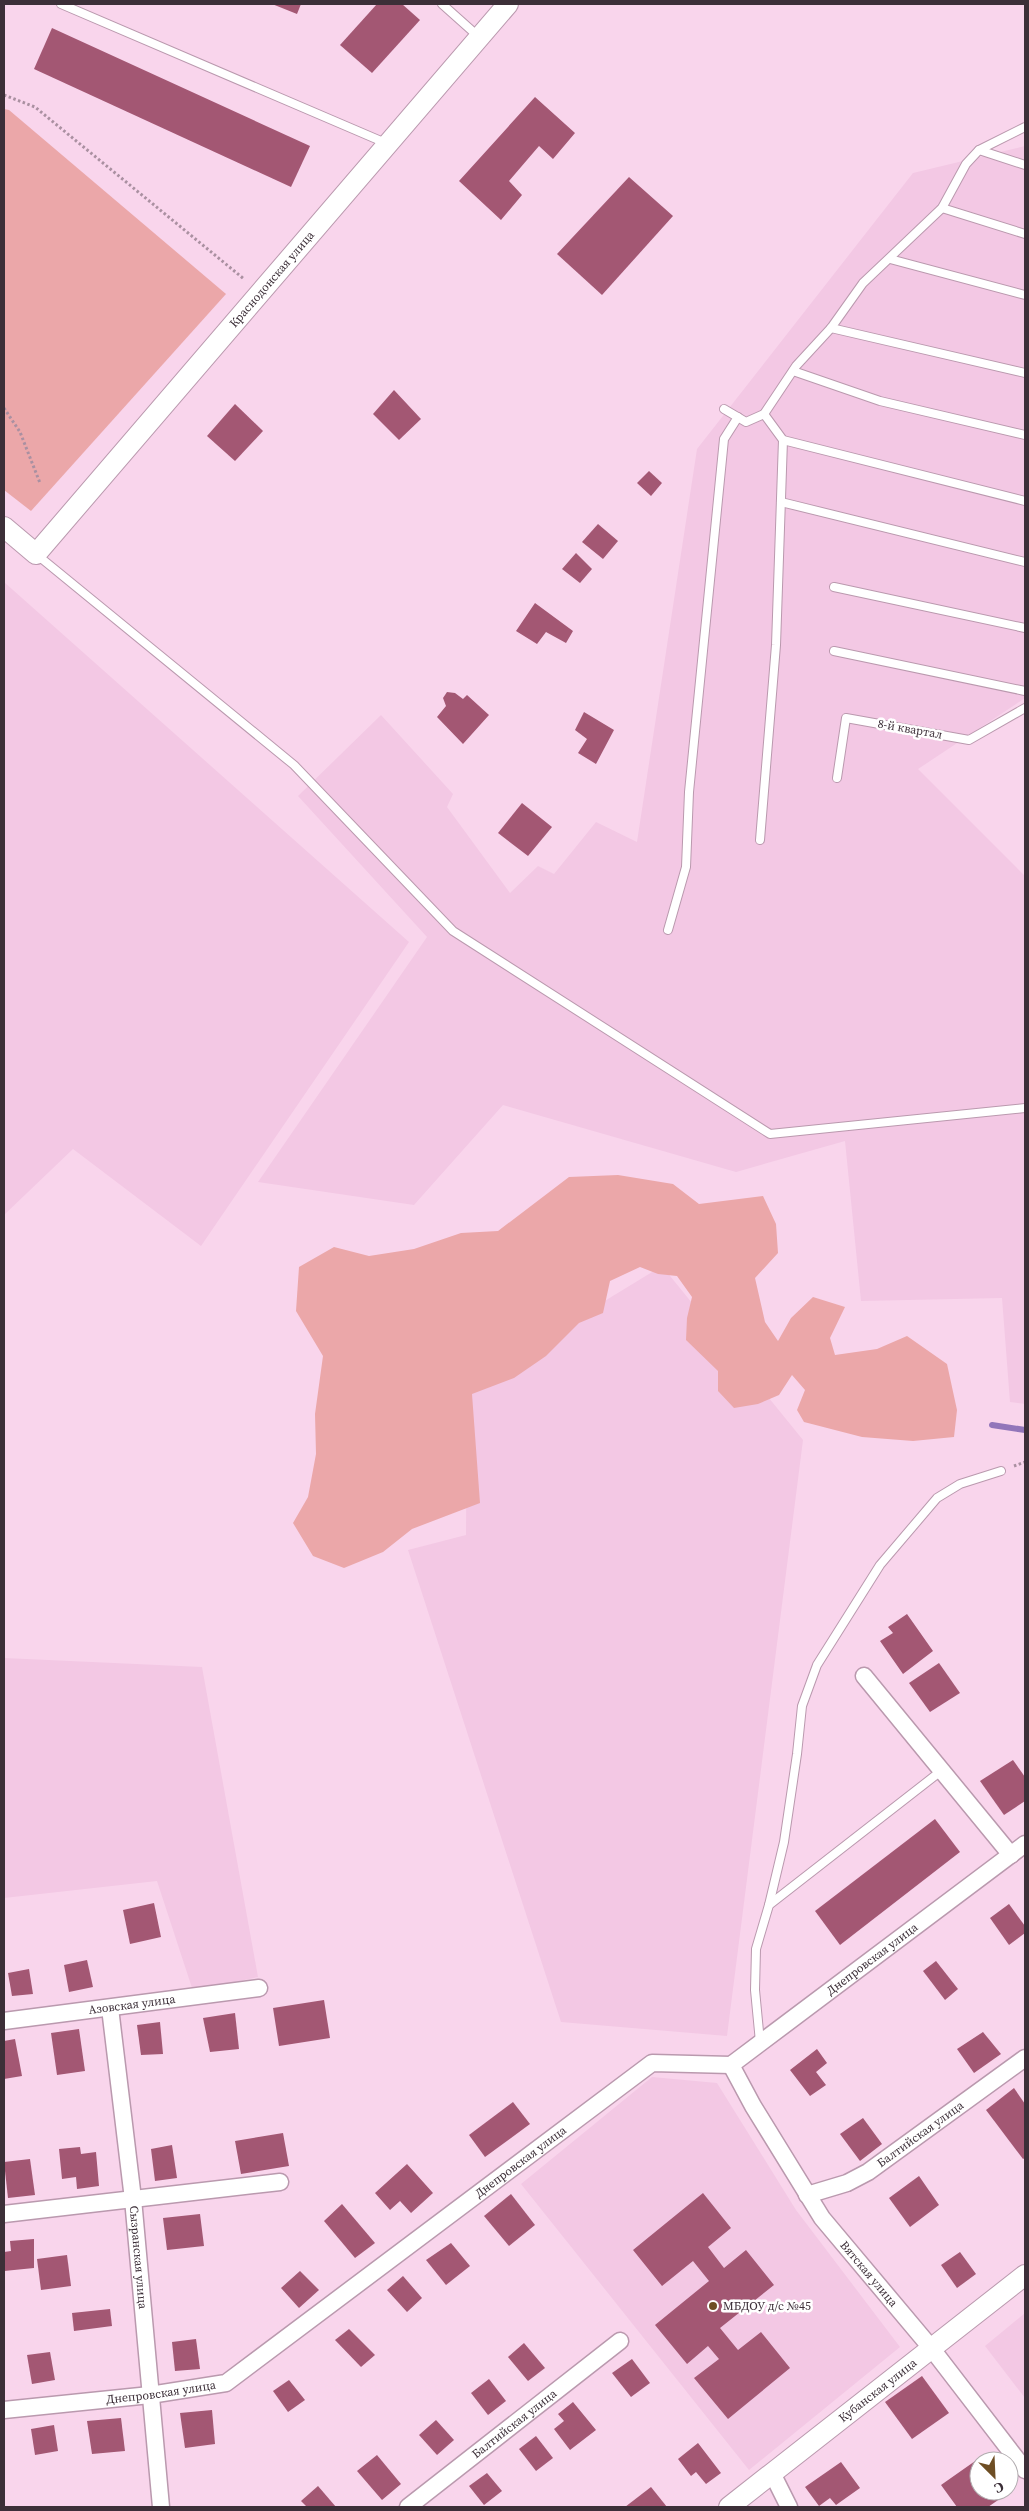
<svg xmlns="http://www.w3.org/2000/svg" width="1029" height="2511" font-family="'Source Serif 4',serif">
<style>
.built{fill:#f3c8e4}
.green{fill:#eba7a9}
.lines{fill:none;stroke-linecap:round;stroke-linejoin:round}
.stream{stroke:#9276ba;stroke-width:6}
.building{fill:#a35773}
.service-casing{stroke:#ba99ae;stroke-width:10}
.minor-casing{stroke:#ba99ae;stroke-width:19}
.tertiary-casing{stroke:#ba99ae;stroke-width:22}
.path{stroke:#aa90a1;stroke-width:3;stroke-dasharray:2.5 2.5;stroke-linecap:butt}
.service{stroke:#fff;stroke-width:8}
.minor{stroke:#fff;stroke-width:16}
.tertiary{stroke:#fff;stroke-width:20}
.poi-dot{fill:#6e4e24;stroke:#fff;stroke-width:2}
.labels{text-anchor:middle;stroke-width:5;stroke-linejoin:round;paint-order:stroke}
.street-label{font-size:12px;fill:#3c2f38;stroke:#fff}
.poi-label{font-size:12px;fill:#3c2f38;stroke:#fff;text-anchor:start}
</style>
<rect width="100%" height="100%" fill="#f9d5ec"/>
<g class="built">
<polygon points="1025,146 1025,698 918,769 1025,876 1025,1404 1010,1402 1002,1298 861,1301 845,1141 736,1172 503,1105 414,1205 258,1182 427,937 298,796 381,715 453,794 447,807 510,893 538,866 554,874 596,822 637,842 697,449 913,173"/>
<polygon points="4,582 409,942 201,1246 73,1149 4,1215"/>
<polygon points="662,1266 803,1440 727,2036 561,2022 408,1550 466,1535 467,1385"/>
<polygon points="4,1658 202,1667 258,1977 193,1991 157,1881 4,1898"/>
<polygon points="652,2077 717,2083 796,2210 900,2347 749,2470 521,2184"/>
<polygon points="1025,2313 1025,2398 985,2346"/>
</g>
<g class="green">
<polygon points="4,109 9,110 226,294 31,511 4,490"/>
<polygon points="618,1175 673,1184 699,1204 763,1196 776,1224 778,1253 755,1278 765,1322 778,1341 791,1318 813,1297 845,1307 830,1338 835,1355 877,1349 907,1336 947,1364 957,1410 954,1437 913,1441 862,1437 804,1422 797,1410 805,1390 792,1375 779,1395 758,1404 734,1408 718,1391 718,1371 686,1340 687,1318 692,1297 677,1276 658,1274 640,1267 610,1281 603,1313 579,1323 546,1356 514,1378 472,1394 480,1503 412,1529 383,1552 344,1568 313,1556 293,1523 308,1497 316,1454 315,1414 323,1356 296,1311 299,1267 334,1247 369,1256 414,1249 461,1233 498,1231 569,1177"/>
</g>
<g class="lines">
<polyline class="stream" points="992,1425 1025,1430"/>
</g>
<g class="building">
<polygon points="272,4 301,4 297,14"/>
<polygon points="377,4 402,4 420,20 372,73 340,45"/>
<polygon points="52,28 310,146 291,187 34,69"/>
<polygon points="535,97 575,133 553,159 539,146 509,181 522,195 501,220 459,181"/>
<polygon points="629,177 673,216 602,295 557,254"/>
<polygon points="394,390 421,419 399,440 373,414"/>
<polygon points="235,404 263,431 235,461 207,436"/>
<polygon points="649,471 662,483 651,496 637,483"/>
<polygon points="598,524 618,541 603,559 582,542"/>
<polygon points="576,553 592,569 580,583 562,569"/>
<polygon points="535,603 573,631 566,643 546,632 537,644 516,631"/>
<polygon points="447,692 455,693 463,699 467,695 489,715 463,744 437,717 446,706 443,698"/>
<polygon points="584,712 614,730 596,764 578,753 587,739 575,730"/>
<polygon points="522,803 552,827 528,856 498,833"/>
<polygon points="907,1614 933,1651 903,1674 880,1641 893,1633 888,1627"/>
<polygon points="939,1663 960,1693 930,1712 909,1683"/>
<polygon points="1013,1760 1025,1777 1025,1801 1004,1815 980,1781"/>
<polygon points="935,1819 960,1852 840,1945 815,1911"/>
<polygon points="154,1903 161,1937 130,1944 123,1910"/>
<polygon points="1009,1904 1025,1926 1025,1933 1009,1945 990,1918"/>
<polygon points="87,1960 93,1987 69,1992 64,1965"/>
<polygon points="936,1961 958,1989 945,2000 923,1971"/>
<polygon points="29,1969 33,1994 12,1996 8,1973"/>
<polygon points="324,2000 330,2038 279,2046 273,2008"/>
<polygon points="235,2013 239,2049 210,2052 203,2018"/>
<polygon points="160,2022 163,2054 141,2055 137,2025"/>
<polygon points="79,2029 85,2071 57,2075 51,2033"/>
<polygon points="983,2032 1001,2054 974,2073 957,2049"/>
<polygon points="15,2039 22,2076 4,2079 4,2041"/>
<polygon points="817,2049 827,2063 816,2072 826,2085 810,2096 790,2070"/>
<polygon points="1014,2088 1025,2104 1025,2158 1023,2159 986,2110"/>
<polygon points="513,2102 530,2124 485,2157 469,2135"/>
<polygon points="863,2118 882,2144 860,2161 840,2134"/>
<polygon points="283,2133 289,2166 241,2174 235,2141"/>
<polygon points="172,2145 177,2178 155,2181 151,2149"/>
<polygon points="80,2147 81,2154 96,2152 99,2186 77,2189 76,2177 62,2179 59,2149"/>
<polygon points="30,2159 35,2195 8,2198 4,2162"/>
<polygon points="407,2164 433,2193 411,2213 400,2201 390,2210 375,2193"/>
<polygon points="919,2176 939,2205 910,2227 889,2198"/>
<polygon points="703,2193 731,2228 708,2247 724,2268 746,2250 774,2285 720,2328 738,2350 761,2332 790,2368 728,2419 694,2378 719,2359 708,2346 687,2364 655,2325 709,2281 693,2261 662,2286 633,2250"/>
<polygon points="511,2194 535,2225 509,2246 484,2216"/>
<polygon points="342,2204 375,2243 355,2258 324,2221"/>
<polygon points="200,2214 204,2246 167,2250 163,2218"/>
<polygon points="34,2239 34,2268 4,2271 4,2252 11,2251 10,2241"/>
<polygon points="451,2243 470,2266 446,2285 426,2260"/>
<polygon points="960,2252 976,2274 957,2288 941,2265"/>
<polygon points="67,2255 71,2286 41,2290 37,2259"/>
<polygon points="300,2271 319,2290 299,2308 281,2288"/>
<polygon points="403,2276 422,2298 407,2312 387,2290"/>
<polygon points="110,2309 112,2326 74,2331 72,2313"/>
<polygon points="349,2329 375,2355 361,2367 335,2340"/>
<polygon points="196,2339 200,2369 175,2371 172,2342"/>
<polygon points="524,2343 545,2368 528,2381 508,2357"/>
<polygon points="50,2352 55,2380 32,2384 27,2355"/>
<polygon points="632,2359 650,2383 631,2397 612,2373"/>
<polygon points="922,2376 949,2413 912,2439 885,2402"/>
<polygon points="489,2379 506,2401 488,2415 471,2393"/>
<polygon points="289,2380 305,2400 288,2412 273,2391"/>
<polygon points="573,2402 596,2430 570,2450 554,2429 564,2421 558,2414"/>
<polygon points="212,2410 215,2444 185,2448 180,2413"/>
<polygon points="121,2418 125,2451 92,2454 87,2421"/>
<polygon points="436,2420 454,2440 437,2455 419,2435"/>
<polygon points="54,2425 58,2451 35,2455 31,2429"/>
<polygon points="536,2436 553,2458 536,2471 519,2449"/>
<polygon points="698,2443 721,2473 706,2484 696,2472 691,2476 678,2459"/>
<polygon points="377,2455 401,2484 382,2500 357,2471"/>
<polygon points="978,2459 979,2491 1001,2491 1004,2496 988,2507 957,2507 941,2485"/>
<polygon points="841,2462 860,2488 836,2505 830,2498 819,2506 805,2487"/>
<polygon points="487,2473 502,2491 484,2505 469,2486"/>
<polygon points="318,2486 336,2507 307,2507 301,2501"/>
<polygon points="651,2487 667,2507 625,2507"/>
</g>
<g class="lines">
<g class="service-casing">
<g id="service">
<polyline points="61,4 388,144"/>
<polyline points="442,4 479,37"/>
<polyline points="979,150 1025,165"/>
<polyline points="942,208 1025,234"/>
<polyline points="890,259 1025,295"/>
<polyline points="831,328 1025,373"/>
<polyline points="793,371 880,401 1025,435"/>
<polyline points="724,409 746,422 764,414 796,366 831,328 863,283 942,208 966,164 979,150 1025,127"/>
<polyline points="783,440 1025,501"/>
<polyline points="781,502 1025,562"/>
<polyline points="36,554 294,765 453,931 770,1134 1025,1108"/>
<polyline points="834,587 1025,628"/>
<polyline points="834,651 1025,691"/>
<polyline points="837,778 846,718 969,740 1025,708"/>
<polyline points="760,840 776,645 783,440 764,414"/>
<polyline points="668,930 686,867 689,792 724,439 738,417"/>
<polyline points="769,1905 784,1842 797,1754 802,1706 817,1665 880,1565 937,1498 960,1484 1001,1471"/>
<polyline points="760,2042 755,1990 756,1949 769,1905 941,1771"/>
</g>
</g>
<g class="minor-casing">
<g id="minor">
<polyline points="864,1676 1011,1855"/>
<path id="s1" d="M110 2008 133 2199 161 2507"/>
<path id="s2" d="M4 2021 259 1988"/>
<path id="s3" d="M731 2065 753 2106 822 2218 932 2349 1025 2470"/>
<path id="s4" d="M807 2195 847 2183 868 2172 1025 2058"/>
<polyline points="4,2214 280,2182"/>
<path id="s5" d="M4 2410 150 2395 226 2383 652 2063 731 2065 1025 1844"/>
<polyline points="772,2473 789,2507"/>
<path id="s6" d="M408 2507 620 2341"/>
</g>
</g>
<g class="tertiary-casing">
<g id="tertiary">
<path id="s7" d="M4 527 36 554 508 4"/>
<path id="s8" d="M729 2507 1025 2275"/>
</g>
</g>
<g class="path">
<polyline points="4,95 35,107 244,279"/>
<polyline points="4,408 20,432 40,483"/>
<polyline points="1014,1466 1025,1462"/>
</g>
<use href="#service" class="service"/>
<use href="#minor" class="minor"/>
<use href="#tertiary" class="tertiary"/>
</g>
<circle class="poi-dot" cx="713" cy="2306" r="5"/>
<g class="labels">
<g class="street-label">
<text dy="4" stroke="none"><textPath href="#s7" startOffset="404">Краснодонская улица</textPath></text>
<text transform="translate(910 729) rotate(10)" y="4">8-й квартал</text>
<text dy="4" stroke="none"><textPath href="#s5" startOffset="1012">Днепровская улица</textPath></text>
<text dy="4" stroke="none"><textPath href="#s2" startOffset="129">Азовская улица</textPath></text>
<text dy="4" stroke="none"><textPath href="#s4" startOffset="130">Балтийская улица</textPath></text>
<text dy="4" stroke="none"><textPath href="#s5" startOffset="592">Днепровская улица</textPath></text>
<text dy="4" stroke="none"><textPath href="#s1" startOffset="251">Сызранская улица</textPath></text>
<text dy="4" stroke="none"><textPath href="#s3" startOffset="251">Вятская улица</textPath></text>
<text dy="4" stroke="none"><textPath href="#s8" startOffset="189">Кубанская улица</textPath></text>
<text dy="4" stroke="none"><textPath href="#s5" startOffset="158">Днепровская улица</textPath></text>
<text dy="4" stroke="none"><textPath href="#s6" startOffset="135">Балтийская улица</textPath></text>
</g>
<g class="poi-label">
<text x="723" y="2310">МБДОУ д/с №45</text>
</g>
</g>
<rect width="1029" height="2511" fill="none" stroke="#3c2f38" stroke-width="10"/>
<g transform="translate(994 2476) rotate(156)"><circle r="24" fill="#ffffff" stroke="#b1acaf"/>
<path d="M0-4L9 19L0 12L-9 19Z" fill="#6e4e24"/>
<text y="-8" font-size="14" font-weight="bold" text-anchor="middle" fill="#3c2f38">С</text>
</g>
</svg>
